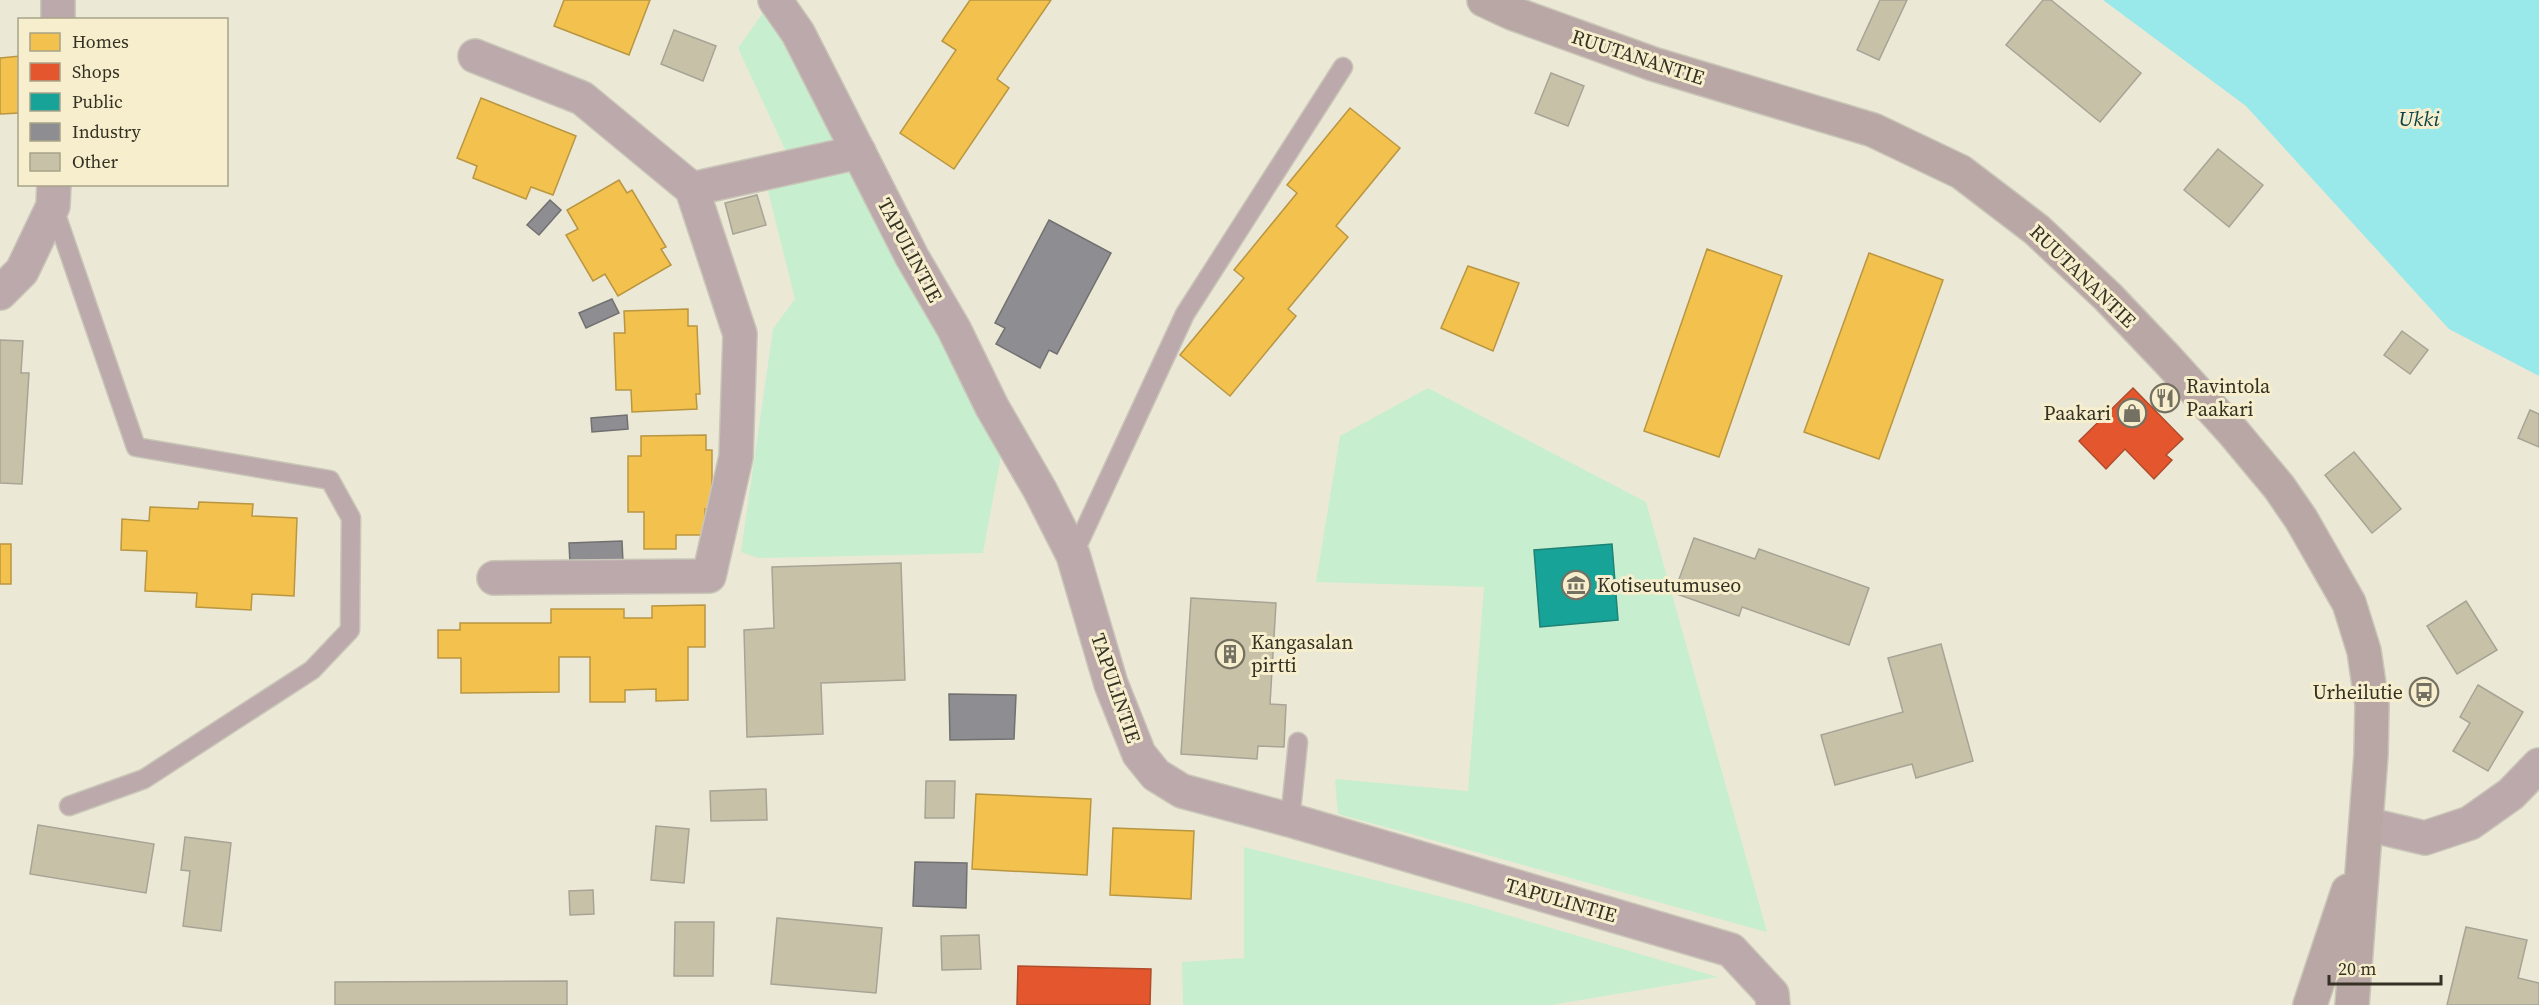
<svg xmlns="http://www.w3.org/2000/svg" width="2539" height="1005" font-family="'Source Serif 4',serif">
<style>
.green{fill:#c7efcf}
.water{fill:#99e9ea}
.homes{fill:#f2c14e;stroke:#b99641;stroke-width:1.5}
.shops{fill:#e4572e;stroke:#af4c2b;stroke-width:1.5}
.public{fill:#17a398;stroke:#208175;stroke-width:1.5}
.industry{fill:#8d8d92;stroke:#727171;stroke-width:1.5}
.building{fill:#c7c1a8;stroke:#a7a496;stroke-width:1.5}
.lines{fill:none;stroke-linecap:round;stroke-linejoin:round}
.service-casing{stroke:#c9c6b8;stroke-width:21}
.minor-casing{stroke:#c9c6b8;stroke-width:36}
.secondary-casing{stroke:#c9c6b8;stroke-width:36}
.service{stroke:#bca9ab;stroke-width:18}
.minor{stroke:#bca9ab;stroke-width:33}
.secondary{stroke:#b9a7a6;stroke-width:33}
.labels{text-anchor:middle;stroke-width:6;stroke-linejoin:round;paint-order:stroke}
.street-label{font-size:20px;fill:#343124;stroke:#f6eecc}
.poi-label{font-size:20px;fill:#343124;stroke:#f6eecc;text-anchor:start}
.water-label{font-size:21px;font-style:italic;fill:#094246;stroke:#f6eecc}
</style>
<rect width="100%" height="100%" fill="#ece8d6"/>
<g class="green">
<polygon points="772,0 1004,440 983,553 758,558 741,552 773,329 795,299 768,191 800,182 738,48"/>
<polygon points="1428,388 1646,502 1767,932 1338,814 1335,779 1468,791 1484,587 1316,582 1340,436"/>
<polygon points="1244,847 1470,904 1718,977 1551,1005 1183,1005 1182,962 1244,958"/>
</g>
<polygon class="water" points="2103,0 2539,0 2539,376 2449,329 2246,106"/>
<g class="homes">
<polygon points="564,0 650,0 629,55 554,26"/>
<polygon points="970,0 1051,0 997,79 1009,88 954,169 900,133 956,50 942,41"/>
<polygon points="20,56 20,113 0,114 0,58"/>
<polygon points="481,98 576,136 553,195 531,187 526,199 473,178 477,166 457,158"/>
<polygon points="1350,108 1400,148 1336,226 1348,237 1288,309 1296,316 1230,396 1180,355 1244,278 1234,270 1297,193 1287,185"/>
<polygon points="619,180 627,193 632,190 666,247 661,249 671,265 618,296 605,274 593,281 566,235 578,229 567,210"/>
<polygon points="1707,249 1782,276 1719,457 1644,431"/>
<polygon points="1869,253 1943,280 1879,459 1804,432"/>
<polygon points="1468,266 1519,283 1493,351 1441,328"/>
<polygon points="688,309 688,326 697,326 700,394 696,394 697,409 632,412 631,390 616,390 614,333 625,333 624,311"/>
<polygon points="706,435 706,450 712,450 712,509 705,509 705,535 676,535 676,549 644,549 644,512 628,512 628,456 641,456 641,436"/>
<polygon points="199,502 253,504 252,516 297,518 294,596 252,594 251,610 196,607 197,593 145,591 147,551 121,550 122,519 149,521 150,507 198,509"/>
<rect x="0" y="544" width="11" height="40"/>
<polygon points="705,605 705,647 688,647 688,700 656,701 656,689 625,690 625,702 590,702 590,657 559,657 559,692 461,693 461,658 438,658 438,630 460,630 460,623 551,623 551,609 624,609 624,618 652,618 652,606"/>
<polygon points="976,794 1091,799 1087,875 972,869"/>
<polygon points="1113,828 1194,831 1191,899 1110,895"/>
</g>
<g class="shops">
<polygon points="2133,388 2183,439 2166,455 2172,460 2154,479 2125,449 2106,469 2079,441"/>
<polygon points="1018,966 1151,969 1150,1005 1017,1005"/>
</g>
<polygon class="public" points="1612,544 1618,620 1540,627 1534,550"/>
<g class="industry">
<polygon points="550,200 561,210 539,235 527,225"/>
<polygon points="1049,220 1111,253 1057,354 1049,350 1040,368 996,344 1005,328 995,323"/>
<polygon points="612,299 619,313 586,328 579,313"/>
<polygon points="627,415 628,429 592,432 591,418"/>
<polygon points="622,541 623,562 570,564 569,543"/>
<polygon points="949,694 1016,695 1014,739 950,740"/>
<polygon points="915,862 967,863 966,908 913,906"/>
</g>
<g class="building">
<polygon points="1880,0 1907,0 1879,60 1857,50"/>
<polygon points="2043,0 2051,0 2141,73 2100,122 2006,45"/>
<polygon points="674,30 716,46 703,81 661,64"/>
<polygon points="1551,73 1584,86 1568,126 1535,113"/>
<polygon points="2218,149 2263,185 2229,227 2184,190"/>
<polygon points="757,195 766,225 733,234 725,203"/>
<polygon points="2402,331 2428,350 2410,374 2384,355"/>
<polygon points="0,340 23,341 21,373 29,373 22,484 0,483"/>
<polygon points="2530,410 2539,414 2539,447 2518,438"/>
<polygon points="2354,452 2401,509 2372,533 2325,475"/>
<polygon points="1694,538 1755,559 1759,549 1869,588 1849,645 1742,607 1739,616 1674,593"/>
<polygon points="901,563 905,680 821,683 823,734 747,737 744,630 774,628 772,567"/>
<polygon points="1191,598 1276,603 1270,704 1286,705 1284,747 1258,746 1257,759 1181,754"/>
<polygon points="2466,601 2497,650 2457,674 2427,626"/>
<polygon points="1941,644 1973,761 1916,778 1912,764 1835,785 1821,735 1903,712 1888,658"/>
<polygon points="2478,685 2523,712 2488,771 2453,751 2470,723 2460,717"/>
<polygon points="926,781 955,781 954,818 925,818"/>
<polygon points="766,789 767,820 711,821 710,791"/>
<polygon points="38,825 154,844 146,893 30,874"/>
<polygon points="656,826 689,829 684,883 651,880"/>
<polygon points="185,837 231,843 221,931 183,926 190,871 181,870"/>
<polygon points="593,890 594,914 570,915 569,891"/>
<polygon points="777,918 882,928 876,993 771,984"/>
<polygon points="675,922 714,922 713,976 674,976"/>
<polygon points="2466,927 2527,940 2518,978 2539,983 2539,1005 2447,1005"/>
<polygon points="979,935 981,969 942,970 941,936"/>
<polygon points="567,981 567,1005 335,1005 335,982"/>
</g>
<g class="lines">
<g class="service-casing">
<g id="service">
<polyline points="53,206 136,447 330,480 351,518 350,630 312,670 144,779 69,806"/>
<polyline points="1073,555 1185,314 1343,67"/>
<polyline points="1290,820 1298,742"/>
</g>
</g>
<g class="minor-casing">
<g id="minor">
<polyline points="775,0 798,33 912,257 954,329 992,407 1040,490 1073,555 1111,684 1139,754 1156,775 1182,791 1290,820 1731,950 1772,994 1773,1005"/>
<polyline points="58,20 58,0"/>
<polyline points="475,56 582,98 692,189 740,334 736,457 709,576 494,578"/>
<polyline points="692,189 859,152"/>
<polyline points="0,293 22,271 53,206 54,184"/>
<polyline points="2366,824 2425,838 2470,823 2511,794 2539,765"/>
</g>
</g>
<g class="secondary-casing">
<g id="secondary">
<polyline points="1484,0 1512,13 1653,64 1873,130 1961,172 2037,230 2108,297 2167,359 2234,433 2279,487 2301,519 2349,603 2364,651 2372,705 2371,755 2352,1005"/>
<polyline points="2310,1005 2348,891"/>
</g>
</g>
<use href="#service" class="service"/>
<use href="#minor" class="minor"/>
<use href="#secondary" class="secondary"/>
</g>
<defs>
<g id="restaurant-ring" transform="scale(1.5)"><circle r="9.5" fill="#f6eecc" stroke="#747162" stroke-width="1.5"/><path d="M-5-6h1v4h1v-4h1v4h1v-4h1v5L-1.5 .5V6h-2V.5L-5-1ZM5-6V6H3V1.5H1.5Q1.5-4 5-6Z" fill="#747162"/></g>
<g id="shop-ring" transform="scale(1.5)"><circle r="9.5" fill="#f6eecc" stroke="#747162" stroke-width="1.5"/><path d="M-5-2.5h2.3a2.7 3.5 0 0 1 5.4 0H5L5.5 6h-11ZM-1.5-2.5h3a1.5 2.3 0 0 0-3 0Z" fill="#747162"/></g>
<g id="museum-ring" transform="scale(1.5)"><circle r="9.5" fill="#f6eecc" stroke="#747162" stroke-width="1.5"/><path d="M0-6L6-3V-2H-6V-3ZM-5-1h2V3h-2ZM-1-1h2V3h-2ZM3-1h2V3H3ZM-6 4H6V6H-6Z" fill="#747162"/></g>
<g id="building-ring" transform="scale(1.5)"><circle r="9.5" fill="#f6eecc" stroke="#747162" stroke-width="1.5"/><path d="M-4-6H4V6H1V3H-1V6H-4ZM-2.5-4.3h1.7v1.8h-1.7ZM.8-4.3h1.7v1.8H.8ZM-2.5-1h1.7V.8h-1.7ZM.8-1h1.7V.8H.8Z" fill="#747162"/></g>
<g id="bus-ring" transform="scale(1.5)"><circle r="9.5" fill="#f6eecc" stroke="#747162" stroke-width="1.5"/><path d="M-5-6H5V4H4V6H2V4H-2V6H-4V4H-5ZM-3.5-4V0h7V-4ZM-3.5 1.2v1.5H-2V1.2ZM2 1.2v1.5H3.5V1.2Z" fill="#747162"/></g>
</defs>
<g fill-rule="evenodd">
<use href="#restaurant-ring" x="2165" y="398"/>
<use href="#shop-ring" x="2132" y="413"/>
<use href="#museum-ring" x="1576" y="585"/>
<use href="#building-ring" x="1230" y="654"/>
<use href="#bus-ring" x="2424" y="692"/>
</g>
<g class="labels">
<g class="street-label">
<text transform="translate(1638 57) rotate(18)" y="7">RUUTANANTIE</text>
<text transform="translate(910 250) rotate(62)" y="7">TAPULINTIE</text>
<text transform="translate(2083 276) rotate(44)" y="7">RUUTANANTIE</text>
<text transform="translate(1116 688) rotate(71)" y="7">TAPULINTIE</text>
<text transform="translate(1561 900) rotate(16)" y="7">TAPULINTIE</text>
</g>
<g class="poi-label">
<text x="2186" y="393">Ravintola<tspan x="2186" dy="23">Paakari</tspan></text>
<text x="2111" y="420" text-anchor="end">Paakari</text>
<text x="1597" y="592">Kotiseutumuseo</text>
<text x="1251" y="649">Kangasalan<tspan x="1251" dy="23">pirtti</tspan></text>
<text x="2403" y="699" text-anchor="end">Urheilutie</text>
</g>
<g class="water-label">
<text x="2419" y="126">Ukki</text>
</g>
</g>
<rect x="18" y="18" width="210" height="168" fill="#f6eecc" stroke="#a8a289" stroke-width="1.5"/>
<rect x="30" y="33" width="30" height="18" fill="#f2c14e" stroke="#a8a289" stroke-width="1.5"/>
<text x="72" y="48" font-size="18" fill="#343124">Homes</text>
<rect x="30" y="63" width="30" height="18" fill="#e4572e" stroke="#a8a289" stroke-width="1.5"/>
<text x="72" y="78" font-size="18" fill="#343124">Shops</text>
<rect x="30" y="93" width="30" height="18" fill="#17a398" stroke="#a8a289" stroke-width="1.5"/>
<text x="72" y="108" font-size="18" fill="#343124">Public</text>
<rect x="30" y="123" width="30" height="18" fill="#8d8d92" stroke="#a8a289" stroke-width="1.5"/>
<text x="72" y="138" font-size="18" fill="#343124">Industry</text>
<rect x="30" y="153" width="30" height="18" fill="#c7c1a8" stroke="#a8a289" stroke-width="1.5"/>
<text x="72" y="168" font-size="18" fill="#343124">Other</text>
<path d="M2329 975v9h112v-9" fill="none" stroke="#343124" stroke-width="3"/>
<text x="2338" y="975" font-size="18" fill="#343124" stroke="#f6eecc" stroke-width="4.5" paint-order="stroke">20 m</text>
</svg>
